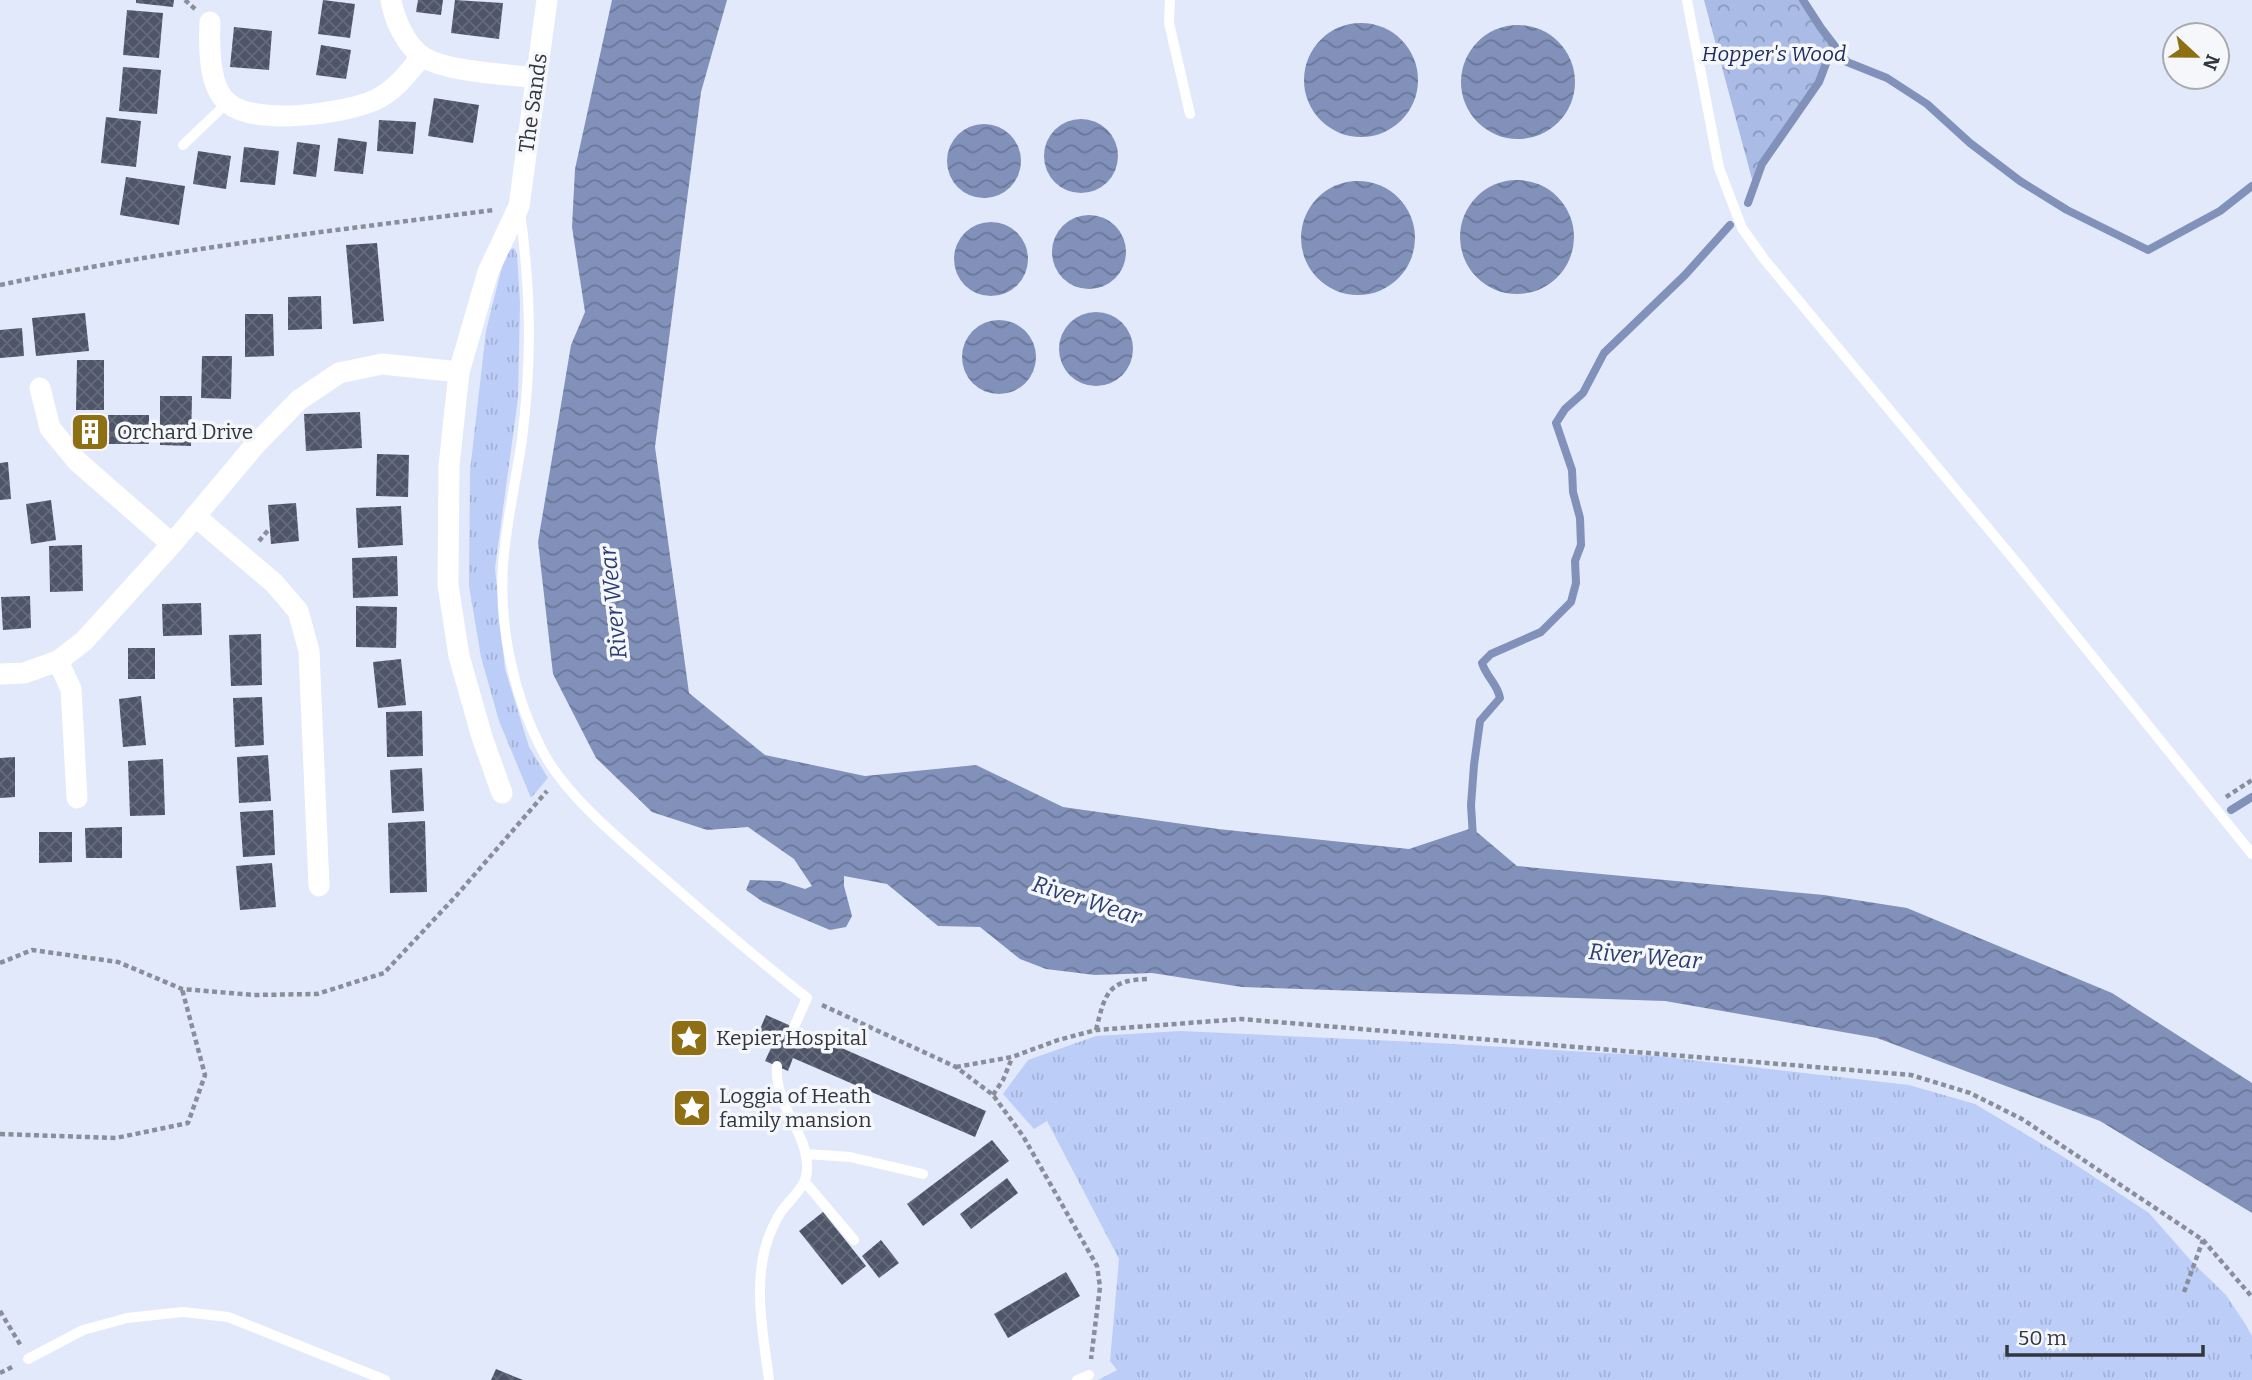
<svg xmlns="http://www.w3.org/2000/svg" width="2252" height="1380" font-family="Bitter,serif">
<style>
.grass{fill:url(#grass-tufts)}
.forest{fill:url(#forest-crowns)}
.water{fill:url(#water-waves)}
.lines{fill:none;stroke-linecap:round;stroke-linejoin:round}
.stream{stroke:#8191ba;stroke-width:8}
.building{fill:url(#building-cross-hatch)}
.path{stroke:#898e9b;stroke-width:4.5;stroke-dasharray:5 3.5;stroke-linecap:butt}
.lane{stroke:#fff;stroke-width:10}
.street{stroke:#fff;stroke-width:21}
.labels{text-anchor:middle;stroke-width:7;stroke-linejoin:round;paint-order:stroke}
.park-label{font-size:21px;font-style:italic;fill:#1e2d60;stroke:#f5f7fb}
.street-label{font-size:21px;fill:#32363e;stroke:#f5f7fb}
.poi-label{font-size:21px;fill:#32363e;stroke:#f5f7fb;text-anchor:start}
.water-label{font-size:23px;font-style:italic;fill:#2b3d71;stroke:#f5f7fb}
</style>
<defs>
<pattern id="grass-tufts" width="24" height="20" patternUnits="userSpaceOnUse" patternTransform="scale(1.75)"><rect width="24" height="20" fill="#bccdf8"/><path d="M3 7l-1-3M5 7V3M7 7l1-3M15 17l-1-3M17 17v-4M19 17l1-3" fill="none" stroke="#a2b1d6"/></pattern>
<pattern id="forest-crowns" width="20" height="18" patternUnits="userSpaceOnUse" patternTransform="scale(1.75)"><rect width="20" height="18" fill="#aabbe5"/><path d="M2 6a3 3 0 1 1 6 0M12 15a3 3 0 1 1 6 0" fill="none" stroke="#8b99bb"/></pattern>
<pattern id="water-waves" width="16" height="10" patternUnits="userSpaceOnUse" patternTransform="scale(1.75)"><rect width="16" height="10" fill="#8191ba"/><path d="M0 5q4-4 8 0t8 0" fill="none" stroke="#6a7799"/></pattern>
<pattern id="building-cross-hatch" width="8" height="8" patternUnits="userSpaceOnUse" patternTransform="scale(1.75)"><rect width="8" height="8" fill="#4e5568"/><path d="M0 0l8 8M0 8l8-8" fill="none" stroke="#656b7b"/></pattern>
</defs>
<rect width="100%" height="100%" fill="#e2e9fb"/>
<g class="grass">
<polygon points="514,248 517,254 520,303 518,398 495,568 505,669 529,747 548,778 531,798 499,721 481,657 469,586 470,471 486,331 506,251"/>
<polygon points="1181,1031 1417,1042 1657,1056 1909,1085 1975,1104 2067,1159 2149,1213 2194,1264 2226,1295 2246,1325 2252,1336 2252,1380 1098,1380 1117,1370 1110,1361 1119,1259 1047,1121 1034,1129 1003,1094 1028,1060 1096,1036"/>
</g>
<polygon class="forest" points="1704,0 1803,0 1833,45 1819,82 1762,164 1753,183"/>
<g class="water">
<polygon points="612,0 727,0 701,92 655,447 689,693 765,755 865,776 976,765 1063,807 1218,829 1409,849 1472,828 1517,866 1824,895 1907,908 2112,993 2252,1083 2252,1213 2100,1121 1877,1038 1665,1001 1242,987 1152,973 1095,975 1046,969 1020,959 980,927 938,926 887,884 844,876 844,886 852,916 846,927 830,930 763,902 746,890 750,880 780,881 805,889 812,886 794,859 748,827 707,830 652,812 596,758 553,674 538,542 571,345 585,312 572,227 575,169"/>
<circle cx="1361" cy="80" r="57"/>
<circle cx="1518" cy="82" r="57"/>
<circle cx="1081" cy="156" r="37"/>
<circle cx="984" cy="161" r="37"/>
<circle cx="1517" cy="237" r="57"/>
<circle cx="1358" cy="238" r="57"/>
<circle cx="1089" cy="252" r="37"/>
<circle cx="991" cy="259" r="37"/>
<circle cx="1096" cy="349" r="37"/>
<circle cx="999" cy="357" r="37"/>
</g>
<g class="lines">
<g class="stream">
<polyline points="1803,0 1821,28 1847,62 1887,78 1927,104 1970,143 2020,181 2067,210 2148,250 2220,211 2252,186"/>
<polyline points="1748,203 1762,164 1819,82 1833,45"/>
<polyline points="2231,810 2252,797"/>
<path d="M1473 838 1471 805 1474 765 1480 721 1500 698C1497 683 1487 678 1482 663L1491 654 1541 632 1571 602 1576 583 1575 561 1581 545 1580 518 1573 492 1572 470 1556 423 1565 409 1583 393 1604 353 1685 275 1730 225"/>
</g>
</g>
<g class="building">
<polygon points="136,0 174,0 173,7 136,3"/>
<polygon points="323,0 355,4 350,38 318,34"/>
<polygon points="418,0 443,0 441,15 416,12"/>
<polygon points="455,0 503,3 499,39 451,33"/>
<polygon points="127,10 163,13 159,58 123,55"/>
<polygon points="234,27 272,31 269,70 230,67"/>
<polygon points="321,45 351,50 346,79 316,75"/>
<polygon points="123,67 161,70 157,114 119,111"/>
<polygon points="434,98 479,105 473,143 428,136"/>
<polygon points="106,117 141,121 136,167 101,163"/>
<polygon points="379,120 416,122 413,154 377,151"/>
<polygon points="338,138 367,142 363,174 334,171"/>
<polygon points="297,142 320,145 316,177 293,174"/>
<polygon points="244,147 279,151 275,185 240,182"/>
<polygon points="198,151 231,156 226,189 193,184"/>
<polygon points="126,177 185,186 179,225 120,215"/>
<polygon points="377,243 384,321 353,324 346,245"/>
<polygon points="321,296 322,329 288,330 288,297"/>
<polygon points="85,313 89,351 36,356 32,318"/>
<polygon points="245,314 273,314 274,356 245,357"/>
<polygon points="22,328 24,356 0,358 0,330"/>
<polygon points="202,356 232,356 231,399 201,398"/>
<polygon points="77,360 104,360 104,410 76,410"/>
<polygon points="160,396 192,396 191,446 160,445"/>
<polygon points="360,412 362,448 306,451 304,414"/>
<rect x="108" y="415" width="41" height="29"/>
<polygon points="85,425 96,426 95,438 84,437"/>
<polygon points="377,454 409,455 408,497 376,496"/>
<polygon points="8,462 11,499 0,500 0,463"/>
<polygon points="51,500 56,540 31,544 26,504"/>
<polygon points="296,503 299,541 271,544 268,505"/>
<polygon points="401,506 403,545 358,548 356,508"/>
<polygon points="82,545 83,591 50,592 49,546"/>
<polygon points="397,556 398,596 353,598 352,558"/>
<polygon points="30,596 31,628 3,630 1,597"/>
<polygon points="201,603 202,635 163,636 162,604"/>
<polygon points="356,606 397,607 396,648 356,647"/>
<polygon points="261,634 262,685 231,686 229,635"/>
<rect x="128" y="648" width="27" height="31"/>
<polygon points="401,659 406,705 378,708 373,662"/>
<polygon points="141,696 146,745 123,747 119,699"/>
<polygon points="262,697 264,745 235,747 233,698"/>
<polygon points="422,711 423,756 387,757 386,712"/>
<polygon points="268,755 271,801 239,803 237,757"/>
<polygon points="15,757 15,797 0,798 0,758"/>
<polygon points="163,759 165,815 130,816 128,761"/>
<polygon points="422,768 424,811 392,813 390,770"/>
<polygon points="273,810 275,855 243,857 240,812"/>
<polygon points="425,821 427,892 390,893 388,823"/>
<polygon points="122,827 122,858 86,858 85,828"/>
<polygon points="39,832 72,832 72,862 39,863"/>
<polygon points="272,863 276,907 240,910 236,866"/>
<polygon points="766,1015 986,1111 975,1137 793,1058 788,1071 765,1061 771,1048 755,1041"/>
<polygon points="992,1140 1009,1161 923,1226 907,1204"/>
<polygon points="1007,1178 1018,1193 971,1229 960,1214"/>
<polygon points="823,1212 866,1266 842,1285 799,1231"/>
<polygon points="881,1240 899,1263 879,1278 862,1256"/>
<polygon points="1066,1272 1080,1296 1008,1338 994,1314"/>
<polygon points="496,1369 523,1380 491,1380"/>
</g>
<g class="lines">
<g class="path">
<polyline points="185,0 195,9"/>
<path d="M0 285C163 250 329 231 494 210"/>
<polyline points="259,541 270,528"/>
<polyline points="2226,797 2252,780"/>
<polyline points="0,963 32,950 118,962 182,989 254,995 317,994 384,973 456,896 547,791"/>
<polyline points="822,1005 956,1067 993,1095 1023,1136 1097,1266 1100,1287 1091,1359"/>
<path d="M1096 1030C1105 994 1107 980 1148 979"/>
<polyline points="956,1067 1012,1057 1058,1040 1096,1030 1241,1019 1911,1075 1970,1093 2022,1119 2203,1240 2252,1297"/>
<polyline points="993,1095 1003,1080 1012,1058"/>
<polyline points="0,1134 116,1138 188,1123 205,1075 182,989"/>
<polyline points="2184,1292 2203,1240"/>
<polyline points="0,1311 21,1346"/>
<polyline points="0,1373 14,1366"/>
</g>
<g class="lane">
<polyline points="1170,0 1169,23 1190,114"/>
<polyline points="1687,0 1719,168 1742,228 1764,259 2021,568 2252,854"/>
<polyline points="183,145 227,103"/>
<path d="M520 212C531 291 532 361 522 439 516 481 506 523 503 565 499 626 513 695 542 750 565 795 619 839 657 872 707 916 756 958 807 998L794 1027"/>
<polyline points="806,1154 850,1157 923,1174"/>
<polyline points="805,1182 854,1240"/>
<polyline points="28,1359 83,1330 127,1318 183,1312 228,1317 385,1380"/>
<path d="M769 1380C763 1333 752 1282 769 1236 773 1226 777 1216 784 1208 794 1195 808 1185 807 1167 807 1130 774 1107 777 1066"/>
<polyline points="1077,1380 1089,1375"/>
</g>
<g class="street">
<path d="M391 0C394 19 406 46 423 57 447 72 506 74 536 78"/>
<path d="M210 22C209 45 208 87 228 103 255 126 344 114 375 100 395 91 408 73 422 56"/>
<polyline points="40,388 50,428 77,461 172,544"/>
<polyline points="195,516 274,583 298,611 309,651 319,886"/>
<polyline points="58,661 71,689 77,798"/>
<polyline points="0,674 24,673 58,661 84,641 172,544 255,445 299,400 339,373 382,364 459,372"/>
<polyline points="502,793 482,737 459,656 448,585 449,466 459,372 488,272 519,206 547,0"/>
</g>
</g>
<defs>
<g id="building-square" transform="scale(2.0125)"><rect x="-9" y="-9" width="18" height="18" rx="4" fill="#8e6f13" stroke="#f5f7fb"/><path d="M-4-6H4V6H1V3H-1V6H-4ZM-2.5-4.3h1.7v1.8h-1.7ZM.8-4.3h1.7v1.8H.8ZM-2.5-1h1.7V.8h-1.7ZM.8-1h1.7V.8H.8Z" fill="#fff"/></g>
<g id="sight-square" transform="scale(2.0125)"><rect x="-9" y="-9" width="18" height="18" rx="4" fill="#8e6f13" stroke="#f5f7fb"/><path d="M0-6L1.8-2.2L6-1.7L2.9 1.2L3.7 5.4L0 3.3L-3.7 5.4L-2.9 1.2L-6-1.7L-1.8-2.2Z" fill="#fff"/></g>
</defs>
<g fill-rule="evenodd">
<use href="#building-square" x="90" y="432"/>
<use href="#sight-square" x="689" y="1038"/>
<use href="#sight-square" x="692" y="1108"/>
</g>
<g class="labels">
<g class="park-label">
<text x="1774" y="61">Hopper's Wood</text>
</g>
<g class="street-label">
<text transform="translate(533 103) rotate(-82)" y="7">The Sands</text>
</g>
<g class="poi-label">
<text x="117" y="439">Orchard Drive</text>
<text x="716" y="1045">Kepier Hospital</text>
<text x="719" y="1103">Loggia of Heath<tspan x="719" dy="24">family mansion</tspan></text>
</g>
<g class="water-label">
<text transform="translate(613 603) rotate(-96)" y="8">River Wear</text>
<text transform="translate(1087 900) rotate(18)" y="8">River Wear</text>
<text transform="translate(1645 956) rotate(5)" y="8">River Wear</text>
</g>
</g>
<g transform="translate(2196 56) rotate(112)"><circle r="33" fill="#f5f7fb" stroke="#a7aaaf" stroke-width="2"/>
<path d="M0-5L12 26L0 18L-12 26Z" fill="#8e6f13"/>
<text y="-10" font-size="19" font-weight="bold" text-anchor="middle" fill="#32363e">N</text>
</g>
<path d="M2007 1345v10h196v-10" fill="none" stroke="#32363e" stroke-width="3.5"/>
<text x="2018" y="1345" font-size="21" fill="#32363e" stroke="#f5f7fb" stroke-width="5" paint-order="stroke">50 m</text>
</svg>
